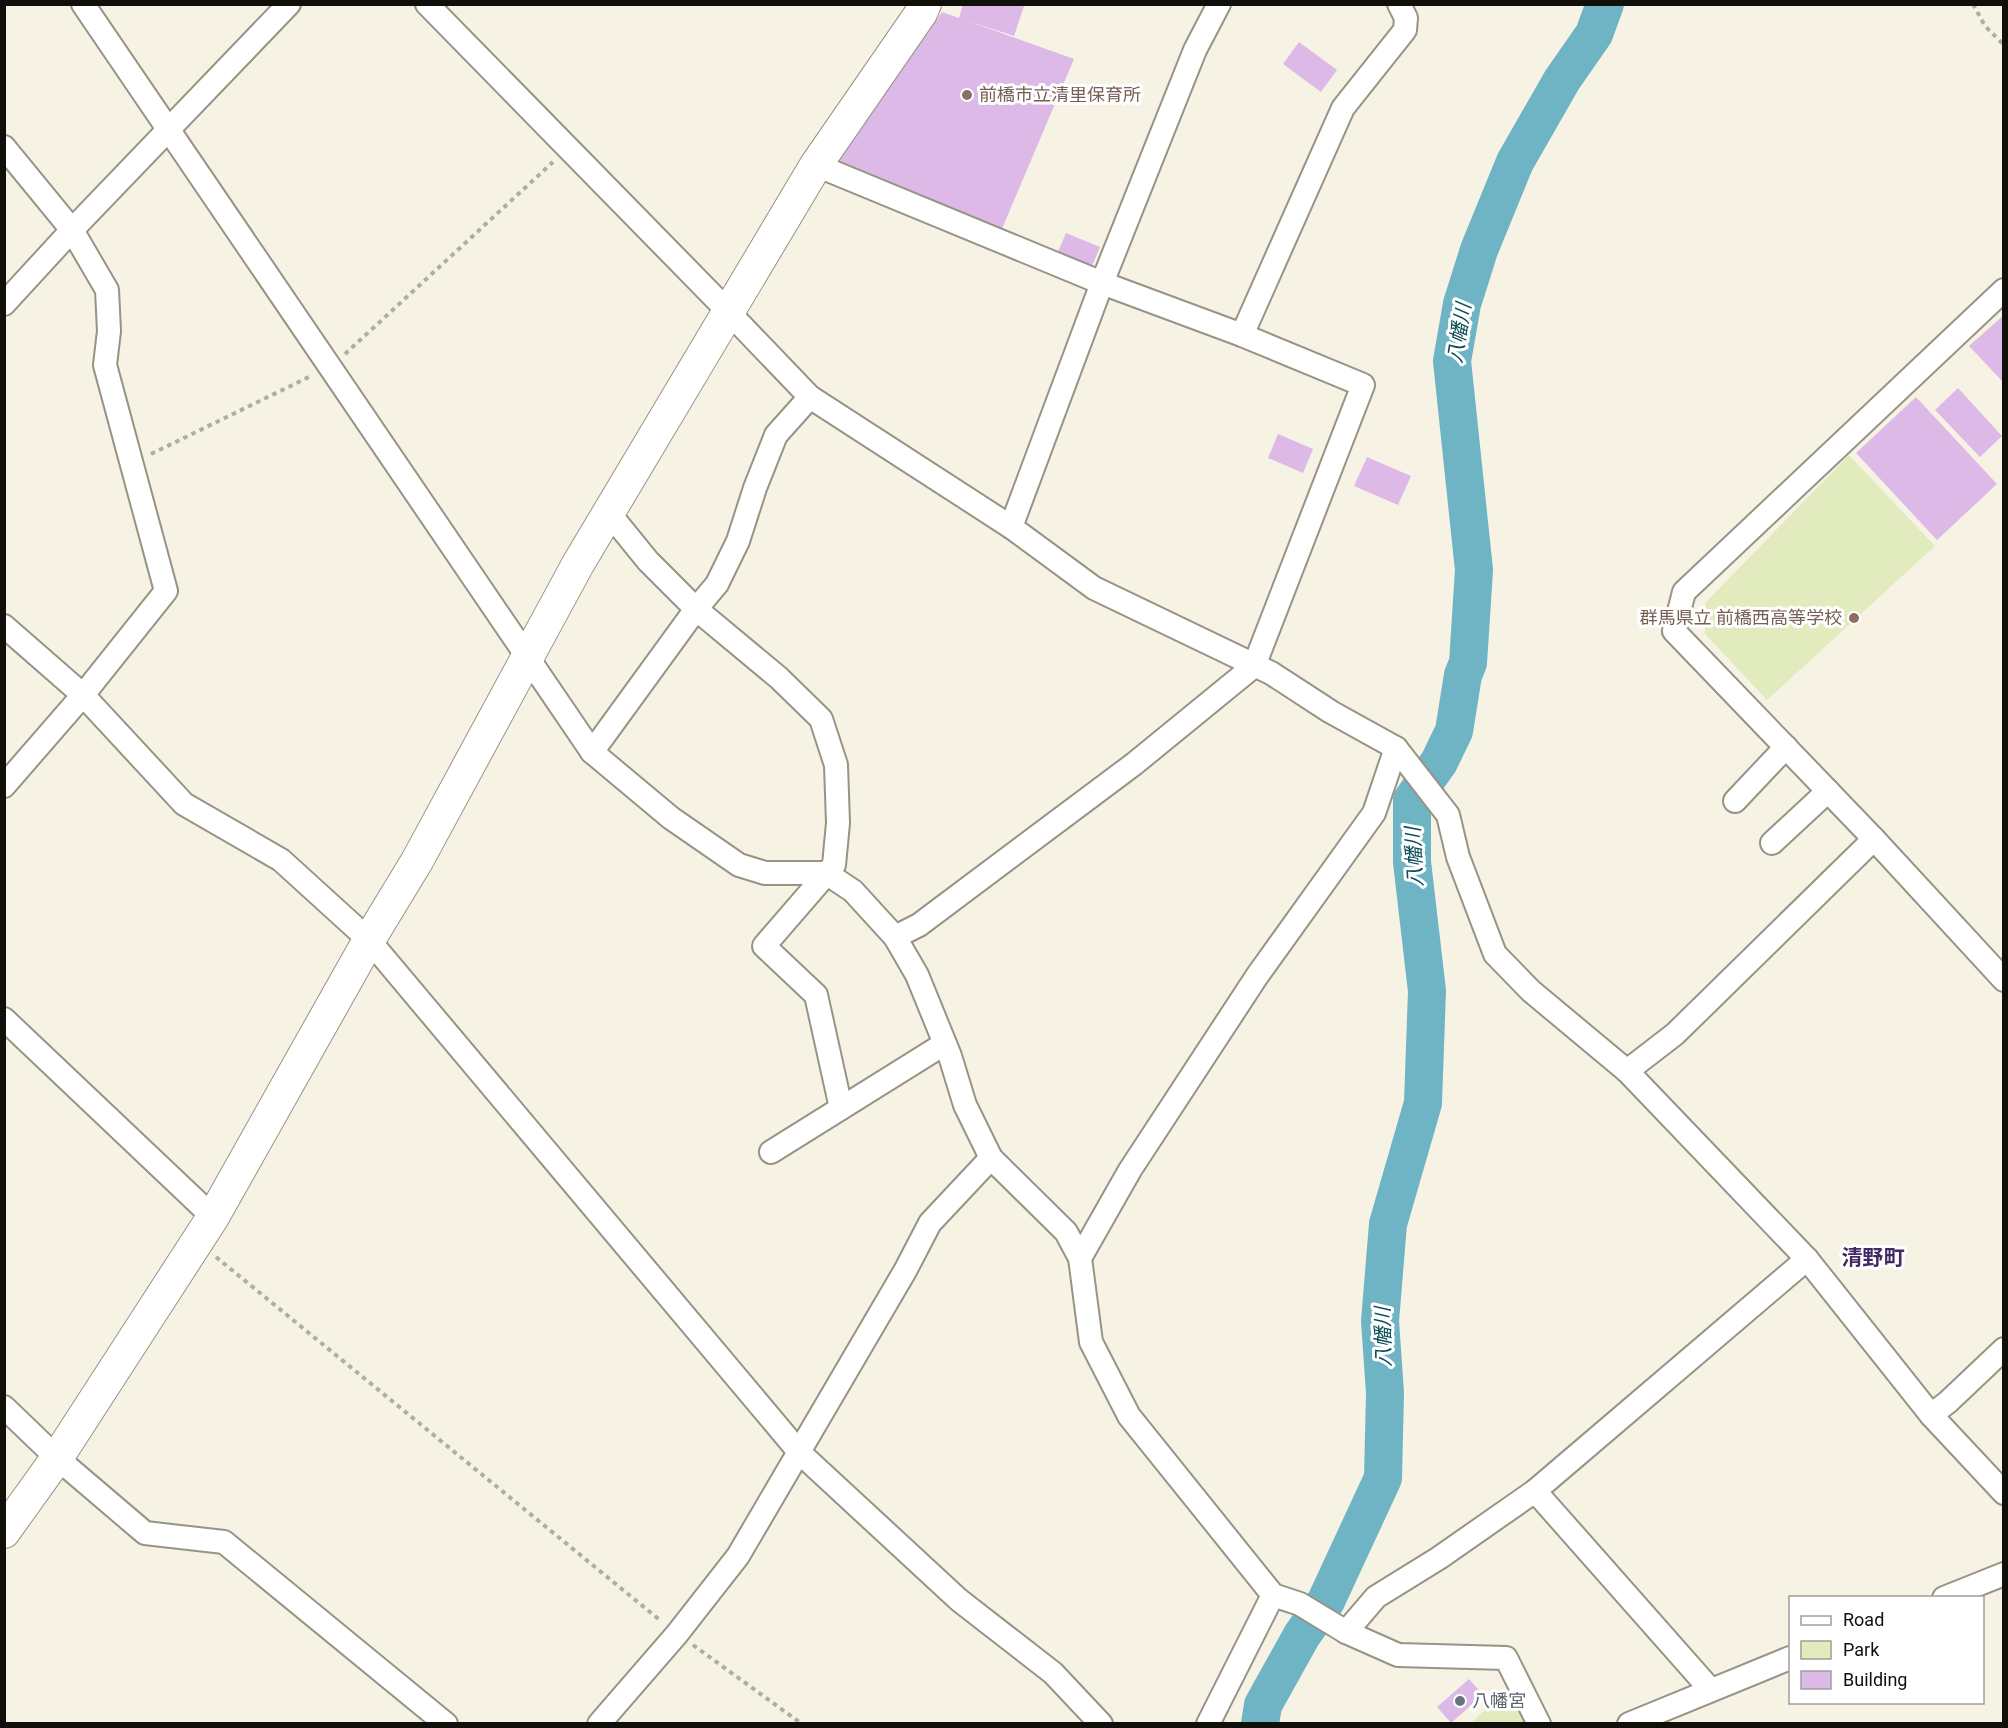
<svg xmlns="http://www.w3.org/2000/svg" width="2008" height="1728" font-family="Roboto,'Noto Sans JP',sans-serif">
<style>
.green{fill:#e2ebbe}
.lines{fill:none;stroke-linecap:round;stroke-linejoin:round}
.river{stroke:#6eb4c4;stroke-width:38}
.building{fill:#ddb9e8}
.street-casing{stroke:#979385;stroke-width:26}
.secondary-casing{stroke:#979385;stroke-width:34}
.path{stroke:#b0ada1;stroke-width:4;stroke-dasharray:4.5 4.5;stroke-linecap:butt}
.street{stroke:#fff;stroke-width:22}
.secondary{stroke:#fff;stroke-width:32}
.education-dot{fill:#8d6e63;stroke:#fff;stroke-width:2}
.worship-dot{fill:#6b7280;stroke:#fff;stroke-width:2}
.labels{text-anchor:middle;stroke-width:6;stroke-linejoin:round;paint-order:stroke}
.education-label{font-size:18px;fill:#785e54;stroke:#fff;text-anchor:start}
.worship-label{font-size:18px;fill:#5b616d;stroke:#fff;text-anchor:start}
.water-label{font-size:20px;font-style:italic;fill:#084a55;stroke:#fff}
.quarter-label{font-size:21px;font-weight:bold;fill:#422964;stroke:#fff}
</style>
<rect width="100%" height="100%" fill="#f7f3e4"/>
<g class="green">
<polygon points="1849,455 1935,546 1767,700 1705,634 1705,603"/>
<polygon points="1507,1689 1526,1723 1471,1723"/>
</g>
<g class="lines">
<polyline class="river" points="1260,1724 1263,1705 1302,1635 1326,1601 1383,1478 1385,1393 1380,1321 1388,1224 1423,1103 1427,991 1412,862 1412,800 1439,762 1454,731 1463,675 1468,663 1474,570 1452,361 1462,304 1479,250 1515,162 1562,80 1594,34 1605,4"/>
</g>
<g class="building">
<polygon points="963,4 1018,4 1024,6 1014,36 968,21 1074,59 1001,231 837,163 942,12 959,18"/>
<polygon points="1299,42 1337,70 1321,92 1283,64"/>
<polygon points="1066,233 1100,247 1092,266 1058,252"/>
<polygon points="2004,315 2004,383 1969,346"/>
<polygon points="1958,388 2002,436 1980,457 1935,410"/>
<polygon points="1916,397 1997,484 1937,540 1856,453"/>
<polygon points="1278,434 1313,449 1303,473 1268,458"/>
<polygon points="1367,457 1411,476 1398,505 1354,486"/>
<polygon points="1469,1679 1483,1695 1451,1723 1437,1707"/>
</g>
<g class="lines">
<g class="street-casing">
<g id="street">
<polyline points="83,4 592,752 671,818 739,865 765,873 826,873 853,891 895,937 917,975 950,1056 965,1105 991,1158 1066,1232 1080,1258 1091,1342 1129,1416 1273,1595 1300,1604 1346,1632 1376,1597 1439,1558 1535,1491 1807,1259"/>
<polyline points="427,4 717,300 810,397 1011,527 1094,588 1271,673 1331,712 1396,748 1448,815 1458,857 1495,954 1531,991 1627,1071 1807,1259 1931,1415 2004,1493"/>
<polyline points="4,147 72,230 107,290 109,331 105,365 166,591 83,695 4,786"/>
<polyline points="816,165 1102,283 1242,335 1363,385 1254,666 1134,764 919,925 895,937"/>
<polyline points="2004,290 1684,592 1674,631 1874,839 2004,980"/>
<polyline points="4,304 72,230 289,4"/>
<polyline points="1242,335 1343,108 1405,30 1406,18 1399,4"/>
<polyline points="609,513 648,561 696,609 779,678 821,719 836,765 838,823 834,865 764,946 816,995 841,1108"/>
<polyline points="1011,527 1102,283 1195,50 1219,4"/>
<polyline points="4,626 83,695 184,804 281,860 369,940 800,1453 959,1600 1053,1673 1101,1724"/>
<polyline points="592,752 696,609 717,584 738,541 755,488 776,435 810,397"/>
<polyline points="1735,801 1786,747"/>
<polyline points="1772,843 1828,791"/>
<polyline points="4,1019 213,1217"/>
<polyline points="1627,1071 1675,1034 1874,839"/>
<polyline points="771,1152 944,1044"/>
<polyline points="1080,1258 1130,1170 1257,976 1374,813 1396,748"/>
<polyline points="4,1407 57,1458 145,1533 224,1542 446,1724"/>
<polyline points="1931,1415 1948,1402 2004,1349"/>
<polyline points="1535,1491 1710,1689"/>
<polyline points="1944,1598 2004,1574"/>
<polyline points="1346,1632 1398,1655 1506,1658 1539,1724"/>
<polyline points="599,1724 677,1634 738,1556 905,1271 930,1223 991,1158"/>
<polyline points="1208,1724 1273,1595"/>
<polyline points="1629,1724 1790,1658"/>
</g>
</g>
<g class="secondary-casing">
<polyline id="secondary" points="4,1532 57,1458 213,1217 369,940 417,861 578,564 816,165 921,13 925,4"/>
</g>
<g class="path">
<polyline points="1973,4 1985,26 2004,45"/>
<polyline points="345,354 553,162"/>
<polyline points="151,454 311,376"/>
<polyline points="216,1257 661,1621"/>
<polyline points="693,1645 802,1724"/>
</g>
<use href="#street" class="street"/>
<use href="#secondary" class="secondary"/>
</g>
<g class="education-dot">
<circle cx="967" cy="95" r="6"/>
<circle cx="1854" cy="618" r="6"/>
</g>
<circle class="worship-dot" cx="1460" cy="1701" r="6"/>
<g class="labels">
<g class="education-label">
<text x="979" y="101">前橋市立清里保育所</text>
<text x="1842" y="624" text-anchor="end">群馬県立 前橋西高等学校</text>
</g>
<g class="worship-label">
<text x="1472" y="1707">八幡宮</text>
</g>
<g class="water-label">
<text transform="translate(1459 333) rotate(-81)" y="7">八幡川</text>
<text transform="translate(1414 857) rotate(-93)" y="7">八幡川</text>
<text transform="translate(1383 1337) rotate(-91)" y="7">八幡川</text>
</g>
<g class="quarter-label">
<text x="1873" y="1265">清野町</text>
</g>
</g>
<rect width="2008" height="1728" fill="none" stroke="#110f0a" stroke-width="12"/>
<rect x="1789" y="1596" width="195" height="108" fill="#ffffff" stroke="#a09f9d" stroke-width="1.5"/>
<rect x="1801" y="1616" width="30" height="9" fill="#ffffff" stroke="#a09f9d" stroke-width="1.5"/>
<text x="1843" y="1626" font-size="18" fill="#110f0a">Road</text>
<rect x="1801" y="1641" width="30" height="18" fill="#e2ebbe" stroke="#a09f9d" stroke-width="1.5"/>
<text x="1843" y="1656" font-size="18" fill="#110f0a">Park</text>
<rect x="1801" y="1671" width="30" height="18" fill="#ddb9e8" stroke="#a09f9d" stroke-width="1.5"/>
<text x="1843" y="1686" font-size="18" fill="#110f0a">Building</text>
</svg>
